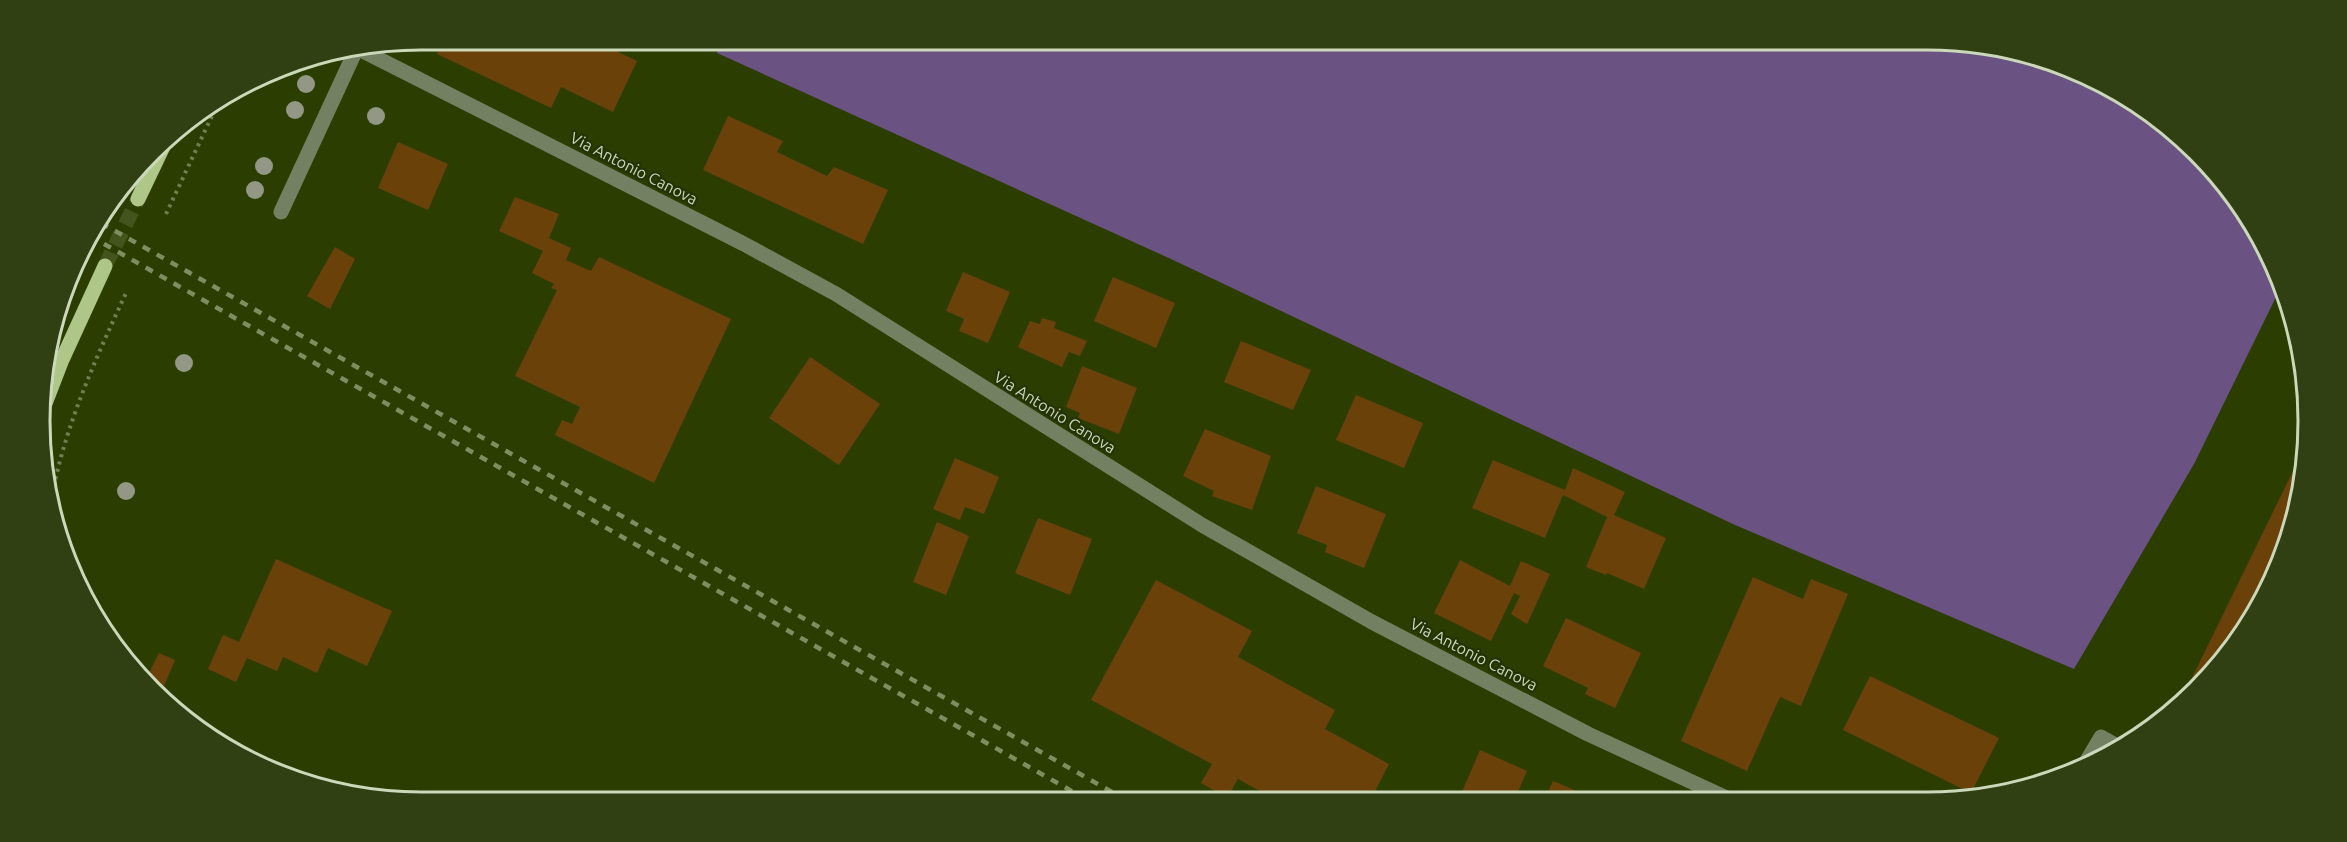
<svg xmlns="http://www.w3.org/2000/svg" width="2347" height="842" font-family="Ubuntu,sans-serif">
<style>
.grass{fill:#6a5282}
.building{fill:#6b410a}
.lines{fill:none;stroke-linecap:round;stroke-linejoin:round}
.major-tunnel{stroke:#43551c;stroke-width:15;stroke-dasharray:15 8;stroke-linecap:butt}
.path{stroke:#6f7f4f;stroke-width:4;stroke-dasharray:3 4.5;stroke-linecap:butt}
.minor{stroke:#738062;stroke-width:15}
.major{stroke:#aec789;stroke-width:15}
.rail{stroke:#7e8e60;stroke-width:4.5;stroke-dasharray:8 8;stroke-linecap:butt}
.tree{fill:#939785}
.labels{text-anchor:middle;stroke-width:4.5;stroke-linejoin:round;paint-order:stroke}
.street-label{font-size:16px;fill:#cbd8ba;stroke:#243305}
.rim{fill:none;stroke:#cbd8ba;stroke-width:3}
</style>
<rect width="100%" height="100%" fill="#2b3e00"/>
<polygon class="grass" points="722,39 1926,39 2025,52 2158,118 2257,230 2278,293 2194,464 2074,669 1735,525 1171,259 717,53"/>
<g class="building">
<polygon points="444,39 591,39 637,61 613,112 561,87 551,108 437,54"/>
<polygon points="728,116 783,141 777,152 827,176 834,167 888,190 863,244 703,170"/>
<polygon points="398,142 448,164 428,210 378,188"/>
<polygon points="515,197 559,214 549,238 571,248 566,260 591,271 599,257 731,319 654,483 555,435 562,420 572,424 580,407 515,376 557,290 551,288 554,284 532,273 543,251 499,231"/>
<polygon points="335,247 355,259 330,309 307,296"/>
<polygon points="963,272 1010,292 988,343 959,331 964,319 946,311"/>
<polygon points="1113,277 1175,303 1156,348 1094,321"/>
<polygon points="1042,318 1056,322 1054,328 1087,341 1080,356 1069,352 1062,367 1018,347 1030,321 1040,324"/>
<polygon points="1241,341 1311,370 1293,410 1224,382"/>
<polygon points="810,357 880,404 839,465 769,418"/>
<polygon points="1082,366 1137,388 1119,434 1078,418 1080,413 1066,407"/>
<polygon points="1356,395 1423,423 1404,468 1336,440"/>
<polygon points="1205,429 1271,456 1252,510 1212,496 1214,491 1183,476"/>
<polygon points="955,458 999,477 984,514 965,507 960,520 933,509"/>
<polygon points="1493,460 1565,490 1573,468 1625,492 1614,515 1666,538 1644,589 1607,573 1606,575 1586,567 1607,517 1563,495 1545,538 1472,508"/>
<polygon points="2293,471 2298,474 2295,520 2257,612 2197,686 2190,682"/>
<polygon points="1316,486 1386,514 1364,568 1325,552 1327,545 1297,533"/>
<polygon points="1038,518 1092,539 1070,595 1015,573"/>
<polygon points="937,522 969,536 946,595 913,582"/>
<polygon points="276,559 392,611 367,666 328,648 317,673 283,657 277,671 247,658 236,682 208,669 223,635 239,642"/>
<polygon points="1460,560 1510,586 1521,561 1550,574 1527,624 1511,614 1520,596 1514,593 1491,641 1434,613"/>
<polygon points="1753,577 1803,599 1811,579 1848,594 1801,706 1780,697 1747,771 1681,741"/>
<polygon points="1156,580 1252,631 1238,657 1335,710 1325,729 1389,764 1370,801 1278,801 1238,779 1227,798 1201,783 1212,764 1091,700"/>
<polygon points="1566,618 1641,653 1615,708 1585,694 1588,688 1543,666"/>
<polygon points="159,653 175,660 164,686 147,677"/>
<polygon points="1870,676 1999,738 1971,793 1843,730"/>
<polygon points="1480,750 1527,771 1514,801 1458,801"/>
<polygon points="1553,781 1598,800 1544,801"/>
</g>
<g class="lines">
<polyline class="major-tunnel" points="105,266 138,199"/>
<g class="path">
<polyline points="166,214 218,103"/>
<polyline points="78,253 79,253"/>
<path d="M51 501C64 428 95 360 126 293"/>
</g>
<g class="minor">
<polyline points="363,51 744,244 836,294 1202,525 1372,622 1588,734 1731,800"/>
<polyline points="281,212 355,52"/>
<polyline points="2083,767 2101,737 2119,747"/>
</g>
<g class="major">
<polyline points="138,199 169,134"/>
<polyline points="44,406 61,362 105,266"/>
</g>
<g class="rail">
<polyline points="101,223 1128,801"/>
<polyline points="90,236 1091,802"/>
</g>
</g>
<g class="tree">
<circle cx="306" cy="84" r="9"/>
<circle cx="295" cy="110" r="9"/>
<circle cx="376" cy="116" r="9"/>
<circle cx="264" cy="166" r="9"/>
<circle cx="255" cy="190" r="9"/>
<circle cx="184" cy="363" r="9"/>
<circle cx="126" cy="491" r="9"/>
</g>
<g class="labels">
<g class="street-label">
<text transform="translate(634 168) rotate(27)" y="6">Via Antonio Canova</text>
<text transform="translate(1055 412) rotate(32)" y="6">Via Antonio Canova</text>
<text transform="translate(1474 654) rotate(27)" y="6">Via Antonio Canova</text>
</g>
</g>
<path d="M0 0H2347V842H0ZM421 50H1927A371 371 0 0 1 2298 421V421A371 371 0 0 1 1927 792H421A371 371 0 0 1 50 421V421A371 371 0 0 1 421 50Z" fill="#314013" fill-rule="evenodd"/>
<path class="rim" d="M421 50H1927A371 371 0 0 1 2298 421V421A371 371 0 0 1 1927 792H421A371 371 0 0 1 50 421V421A371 371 0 0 1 421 50Z"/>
</svg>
